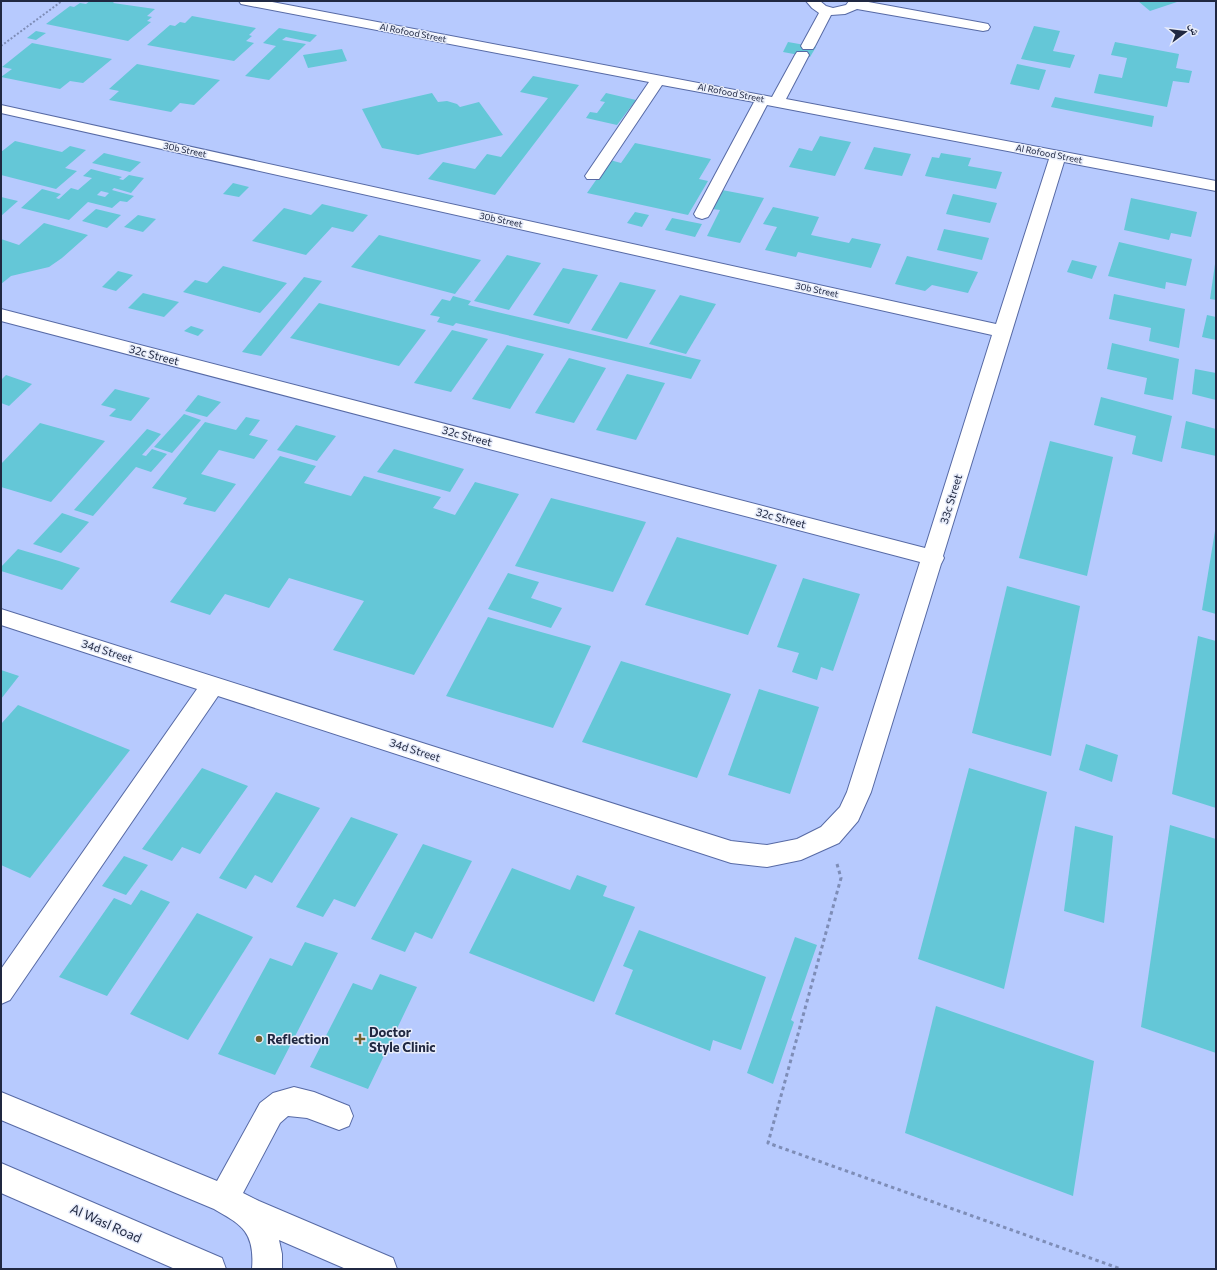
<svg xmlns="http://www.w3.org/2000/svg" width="1217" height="1270" font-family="Commissioner,'Noto Naskh Arabic',sans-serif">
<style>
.building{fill:#64c7d7;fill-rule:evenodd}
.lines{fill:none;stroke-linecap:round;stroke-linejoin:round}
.minor-casing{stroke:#576aa5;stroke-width:2}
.major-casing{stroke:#576aa5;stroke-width:2}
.path-far1{stroke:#7e8db7;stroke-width:2;stroke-dasharray:2 2;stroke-linecap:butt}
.path{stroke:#7e8db7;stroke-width:3;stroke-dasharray:3.5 3.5;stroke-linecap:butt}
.minor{fill:#fff;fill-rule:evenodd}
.major{fill:#fff;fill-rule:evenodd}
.poi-dot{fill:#715f2d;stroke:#e7ecfa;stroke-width:1.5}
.labels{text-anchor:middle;stroke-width:3;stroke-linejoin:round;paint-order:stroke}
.far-street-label{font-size:9px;fill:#202841;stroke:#e7ecfa}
.street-label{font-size:11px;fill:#202841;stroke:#e7ecfa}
.near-poi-label{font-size:13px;font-weight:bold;fill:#202841;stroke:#e7ecfa;text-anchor:start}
.near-street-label{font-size:13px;fill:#202841;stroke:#e7ecfa}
</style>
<rect width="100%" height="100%" fill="#b7cafe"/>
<g class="building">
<polygon points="90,1 115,1 113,3 155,9 147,16 152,17 147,21 151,22 128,41 46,24 70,6 74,7 80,3 86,4"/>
<polygon points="1138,1 1180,1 1150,11"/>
<polygon points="192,16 256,28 249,35 252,36 246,41 254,43 234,61 147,45 170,25 175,26 180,22 185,23"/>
<polygon points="1034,26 1060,31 1053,51 1075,55 1070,68 1021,59"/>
<polygon points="279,28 317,35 310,42 286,37 282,40 306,44 269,80 245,76 276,46 263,43"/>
<polygon points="36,31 46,33 36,40 27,38"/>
<polygon points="788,42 816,47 810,57 783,52"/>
<polygon points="1115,42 1179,54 1176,68 1192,71 1189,83 1173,81 1167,107 1094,93 1099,74 1122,78 1127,58 1111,55"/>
<polygon points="32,43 112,59 83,83 70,81 60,89 1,77 12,69 2,67"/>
<polygon points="342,49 347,61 308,68 303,55"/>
<polygon points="137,64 220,80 194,105 180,103 171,112 109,100 119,91 109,89"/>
<polygon points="1017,64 1046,70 1039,90 1010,84"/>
<polygon points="533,76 579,85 495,195 428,179 443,162 475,169 487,154 501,157 548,98 520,92"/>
<polygon points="432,93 438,102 447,101 457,104 460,107 479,102 503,135 418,155 382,148 362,109"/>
<polygon points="606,93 636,100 617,125 586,118 590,112 597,113 605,102 600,101"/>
<polygon points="1055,97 1154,116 1152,127 1051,107"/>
<polygon points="820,136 851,142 835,176 789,167 799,148 812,151"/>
<polygon points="15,141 62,152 70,146 86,150 65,168 77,171 56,189 1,175 1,152"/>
<polygon points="635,143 711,159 699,179 708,181 688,215 587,193 610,160 621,163"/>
<polygon points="874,147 911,154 902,176 864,169"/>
<polygon points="104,153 141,162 130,172 92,163"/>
<polygon points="941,153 971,158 968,166 1002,172 996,189 925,176 932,157 939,158"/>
<path d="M91 169 122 177 119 179 123 180 129 175 144 178 131 193 114 188 112 190 134 196 127 202 120 201 112 208 88 202 69 220 21 208 42 189 61 194 56 198 59 199 71 188 78 190 92 178 83 176ZM101 191 109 193 105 197 97 195Z"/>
<polygon points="233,183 249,187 239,197 223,194"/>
<polygon points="722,190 764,198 740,243 707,236 720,210 712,209"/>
<polygon points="953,194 997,203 990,223 946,214"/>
<polygon points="1,197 18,201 1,216"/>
<polygon points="1131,198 1197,212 1191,237 1171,233 1169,240 1124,230"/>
<polygon points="322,204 368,215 353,232 332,227 306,255 252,241 284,208 311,215"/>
<polygon points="773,207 819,217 811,235 849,243 852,238 881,244 871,268 798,252 796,257 765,250 777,227 763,224"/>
<polygon points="96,209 121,215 107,228 82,221"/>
<polygon points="635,212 649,215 642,227 627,223"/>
<polygon points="138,215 156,219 143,232 124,227"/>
<polygon points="672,218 702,224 695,237 665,230"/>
<polygon points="44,223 88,235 62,258 49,267 11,276 1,284 1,239 19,245"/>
<polygon points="944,229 989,238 982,260 937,250"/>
<polygon points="379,235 481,260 455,294 351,267"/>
<polygon points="1119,242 1192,259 1186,286 1166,282 1165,289 1108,276"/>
<polygon points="507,255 541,263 509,310 474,301"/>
<polygon points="907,256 978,272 968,293 932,285 925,291 895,284"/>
<polygon points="1072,260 1097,266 1092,279 1067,272"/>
<polygon points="1215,264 1216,264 1216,300 1210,299"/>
<polygon points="223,266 287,283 260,313 183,292 195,280 207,283"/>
<polygon points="563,268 598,275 569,324 533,315"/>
<polygon points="118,271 133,275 116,291 102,287"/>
<polygon points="304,277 322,281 261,356 242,352"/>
<polygon points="620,282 656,290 627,339 591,330"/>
<polygon points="143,293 179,302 164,317 128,308"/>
<polygon points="1114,294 1185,309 1179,348 1149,341 1151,328 1109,319"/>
<polygon points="680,295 716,304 686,354 649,344"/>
<polygon points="453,296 471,301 468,305 701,360 691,379 456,323 453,326 437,322 440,317 430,315 442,299 450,301"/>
<polygon points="319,303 426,330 399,366 290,338"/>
<polygon points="1207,315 1216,317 1216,340 1202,337"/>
<polygon points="191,326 204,330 198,336 184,331"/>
<polygon points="452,330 488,339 451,392 414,383"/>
<polygon points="1112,343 1179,359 1173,400 1144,394 1147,378 1107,369"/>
<polygon points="507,345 544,354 510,409 472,399"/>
<polygon points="569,358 606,368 574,423 535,413"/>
<polygon points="1195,369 1216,373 1216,400 1192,394"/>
<polygon points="627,374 665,383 636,440 596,430"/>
<polygon points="6,375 32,384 9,406 1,403 1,380"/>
<polygon points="115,389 150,398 131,421 109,416 116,409 101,405"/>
<polygon points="198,395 221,402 207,417 185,411"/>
<polygon points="1101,397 1172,416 1162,462 1132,454 1136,436 1094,425"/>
<polygon points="184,414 201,420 172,453 154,447"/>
<polygon points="246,417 260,420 249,435 268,440 254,459 219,450 201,474 236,484 215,512 183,504 187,498 152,488 205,422 236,430"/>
<polygon points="1186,421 1216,429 1216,456 1181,448"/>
<polygon points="40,423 105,441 51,502 1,487 1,464"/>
<polygon points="296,425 336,436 317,461 277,450"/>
<polygon points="147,429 161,434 142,455 146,456 152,449 167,454 151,472 136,467 93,516 74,510"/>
<polygon points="1050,441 1113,457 1087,576 1019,558"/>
<polygon points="394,449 464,469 450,492 377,472"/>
<polygon points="280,456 316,466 304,483 351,496 364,476 441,497 433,508 455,515 475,482 519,494 414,675 333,650 364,601 289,578 269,608 225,594 210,615 170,602"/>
<polygon points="551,498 646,522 613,592 515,566"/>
<polygon points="62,513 89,522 61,553 33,544"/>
<polygon points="1215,531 1216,531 1216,614 1202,610"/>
<polygon points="677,537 777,565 748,635 645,605"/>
<polygon points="18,549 59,561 80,568 62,590 1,571 1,567"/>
<polygon points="508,573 539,582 531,598 562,608 551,628 488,609"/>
<polygon points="803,578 860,594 833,671 821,667 817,680 792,672 799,653 777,647"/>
<polygon points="1007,586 1080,606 1051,756 972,733"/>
<polygon points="488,617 591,646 553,728 446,696"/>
<polygon points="1198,636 1216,641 1216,808 1172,794"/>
<polygon points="621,661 731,694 697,778 582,742"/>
<polygon points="1,670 19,676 1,699"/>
<polygon points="759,689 819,707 790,794 728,775"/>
<polygon points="18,705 130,750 30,878 1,865 1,724"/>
<polygon points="1086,744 1118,755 1112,782 1079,770"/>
<polygon points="202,768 248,786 200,854 182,847 172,861 142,849"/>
<polygon points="969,768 1047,792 1004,989 918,959"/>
<polygon points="276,792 320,808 272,883 255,875 246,889 219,878"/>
<polygon points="351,817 398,834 355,907 334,899 323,917 296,907"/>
<polygon points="1170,825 1216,839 1216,1053 1141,1027"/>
<polygon points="1075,826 1113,836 1104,923 1064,911"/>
<polygon points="423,844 472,861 432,939 415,932 405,952 371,939"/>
<polygon points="124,856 148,865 126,895 102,886"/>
<polygon points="512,868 570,890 577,875 607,886 603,896 635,907 594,1002 469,953"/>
<polygon points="141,890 170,902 107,996 59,977 114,898 131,905"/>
<polygon points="197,913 253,937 188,1040 130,1014"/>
<polygon points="639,930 766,977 741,1050 713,1040 710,1051 615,1014 633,970 623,966"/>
<polygon points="795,937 817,945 791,1020 794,1022 773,1084 747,1073"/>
<polygon points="305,942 338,953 275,1075 218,1054 270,958 292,966"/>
<polygon points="380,974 417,987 368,1089 310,1067 353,983 372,990"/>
<polygon points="936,1006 1094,1061 1073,1196 905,1133"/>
</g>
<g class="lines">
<g class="minor-casing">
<g id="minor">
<polygon points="239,1 267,1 772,97 795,55 797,52 807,52 809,55 786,99 1216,181 1216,191 1064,162 943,556 944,558 941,564 871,792 858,821 839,843 801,860 767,867 731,863 218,696 10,1000 1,1004 1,969 197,689 1,625 1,609 731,841 767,845 797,839 821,827 840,807 847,792 920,562 1,321 1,309 925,548 992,335 1,113 1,105 996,324 1049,159 767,105 710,214 708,217 702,219 696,217 694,214 754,102 662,85 599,179 587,179 585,176 649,82 246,5 241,4"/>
<polygon points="806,1 820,1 826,6 833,8 846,5 849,1 863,1 983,23 988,24 990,27 988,30 983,31 857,9 845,14 831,15 815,46 813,49 803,49 801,46 819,13 812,8"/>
<path d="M294 1087 314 1092 349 1106 353 1116 349 1126 339 1130 307 1118 288 1116 280 1123 243 1193 259 1201 393 1258 397 1269H346L279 1240 282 1254V1269H252C255 1232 242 1225 214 1209L1 1120V1092L217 1181 260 1103 273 1093Z"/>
</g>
</g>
<g class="major-casing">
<polygon id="major" points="1,1163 222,1258 226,1269 175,1269 1,1193"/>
</g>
<polyline class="path-far1" points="1,46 62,1"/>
<polyline class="path" points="837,864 841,878 768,1143 1121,1269"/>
<use href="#minor" class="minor"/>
<use href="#major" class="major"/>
</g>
<g class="poi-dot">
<circle cx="259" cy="1039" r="4"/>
<path d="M358 1033h4v4h4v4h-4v4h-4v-4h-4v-4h4z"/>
</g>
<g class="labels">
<g class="far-street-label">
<text transform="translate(413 33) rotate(11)" y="3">Al Rofood Street</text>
<text transform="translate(731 93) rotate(11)" y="3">Al Rofood Street</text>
<text transform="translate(185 150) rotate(12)" y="3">30b Street</text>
<text transform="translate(1049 154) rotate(11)" y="3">Al Rofood Street</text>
<text transform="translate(501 220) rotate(12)" y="3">30b Street</text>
<text transform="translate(817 290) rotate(12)" y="3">30b Street</text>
</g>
<g class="street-label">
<text transform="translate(154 355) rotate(15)" y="4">32c Street</text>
<text transform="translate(467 436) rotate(15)" y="4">32c Street</text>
<text transform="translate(951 499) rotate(-73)" y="4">33c Street</text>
<text transform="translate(781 518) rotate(15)" y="4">32c Street</text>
<text transform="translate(107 651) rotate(18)" y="4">34d Street</text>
<text transform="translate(415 750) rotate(18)" y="4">34d Street</text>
</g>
<g class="near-poi-label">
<text x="369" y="1037">Doctor<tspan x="369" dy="15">Style Clinic</tspan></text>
<text x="267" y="1044">Reflection</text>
</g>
<g class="near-street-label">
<text transform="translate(106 1223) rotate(24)" y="5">Al Wasl Road</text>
</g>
</g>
<rect width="1217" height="1270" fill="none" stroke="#202841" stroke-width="4"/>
<g transform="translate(1185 32) rotate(75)" stroke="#e7ecfa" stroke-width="3" paint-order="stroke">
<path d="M0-3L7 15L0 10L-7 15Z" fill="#202841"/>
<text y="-6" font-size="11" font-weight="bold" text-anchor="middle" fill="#202841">ش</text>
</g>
</svg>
